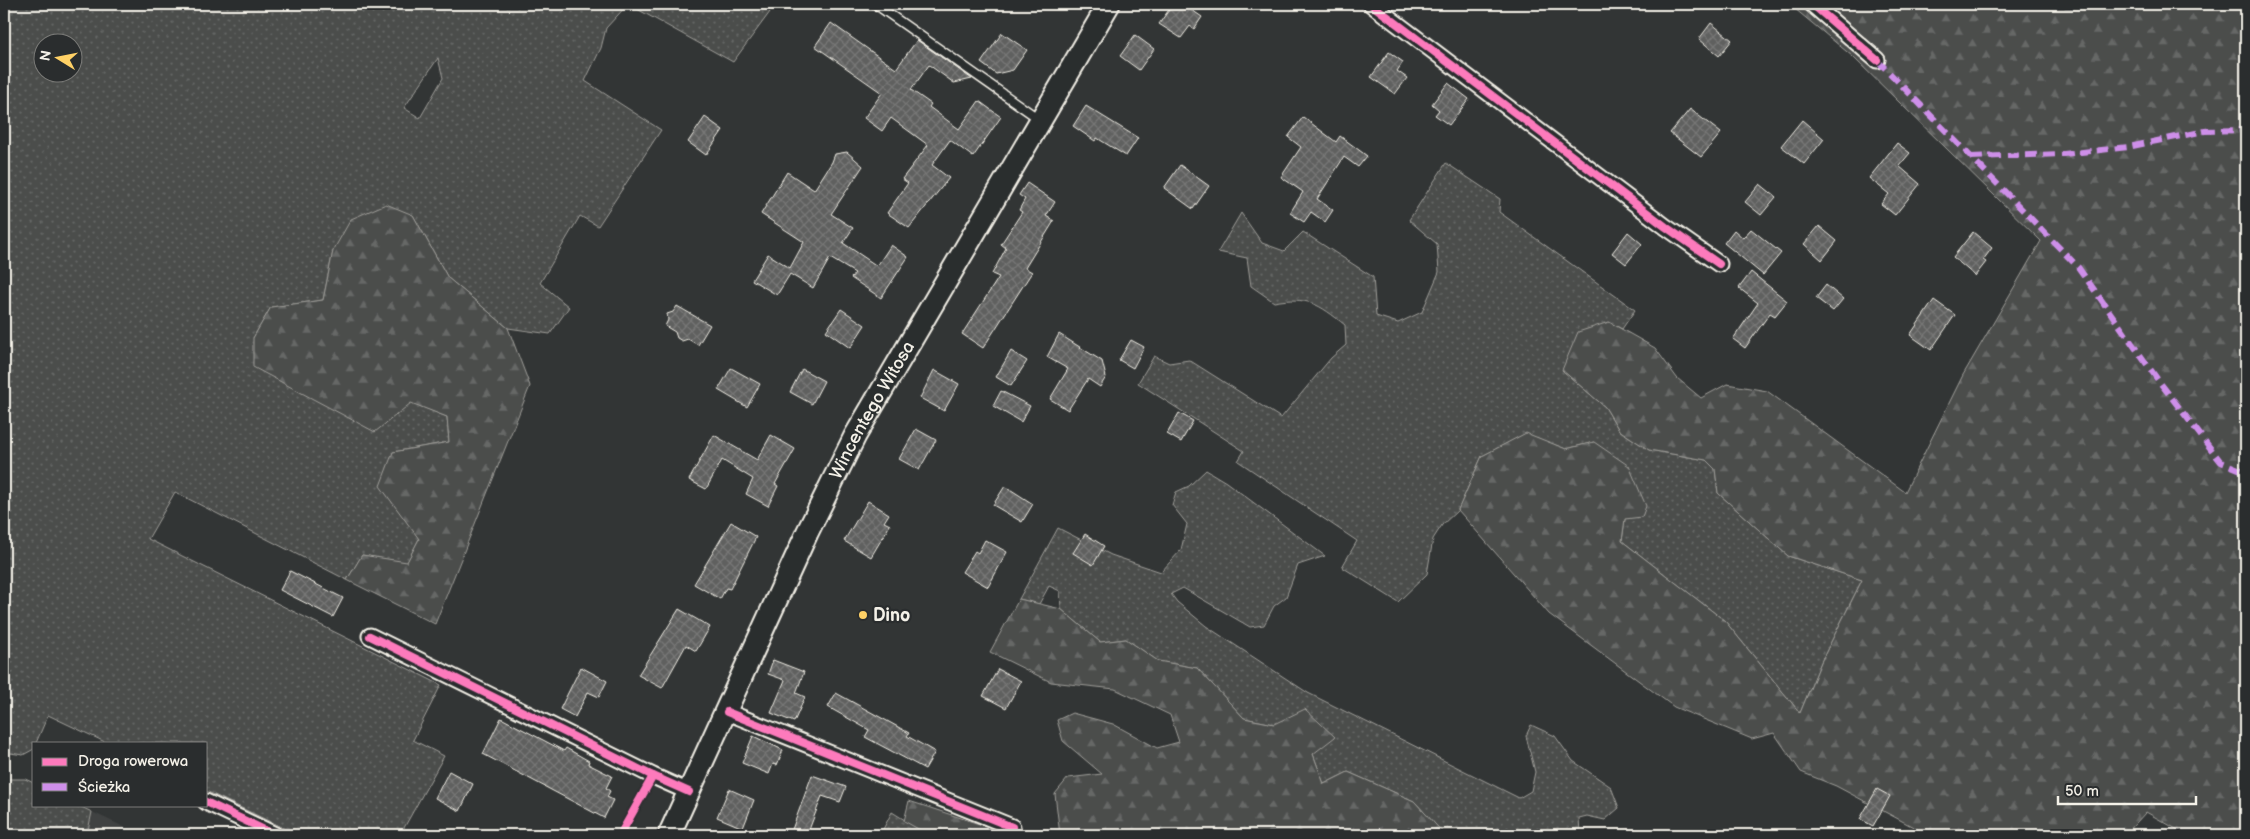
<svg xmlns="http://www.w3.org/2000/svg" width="2250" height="839" font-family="'Balsamiq Sans',sans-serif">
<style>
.built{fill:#404242}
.grass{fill:url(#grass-dots);stroke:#a09f9a;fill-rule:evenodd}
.forest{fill:url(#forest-firs);stroke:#a09f9a}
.building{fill:url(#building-cross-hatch);stroke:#f4f1e8}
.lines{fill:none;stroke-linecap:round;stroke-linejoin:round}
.service-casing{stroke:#f4f1e8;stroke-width:11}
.minor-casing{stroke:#f4f1e8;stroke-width:19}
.secondary-casing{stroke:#f4f1e8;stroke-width:25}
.service{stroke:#2a2d2e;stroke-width:8}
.minor{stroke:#2a2d2e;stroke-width:15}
.secondary{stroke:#2a2d2e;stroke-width:21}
.quiet{stroke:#ce8fe9;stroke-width:6;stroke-dasharray:12 6;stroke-linecap:butt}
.cycleway-casing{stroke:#2a2d2e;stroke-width:11}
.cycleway{stroke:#fd7abc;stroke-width:8}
.poi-dot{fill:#ffd166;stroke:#2a2d2e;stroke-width:2}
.labels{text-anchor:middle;stroke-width:4.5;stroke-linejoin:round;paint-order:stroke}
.street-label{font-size:18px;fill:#f4f1e8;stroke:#2a2d2e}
.poi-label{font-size:18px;font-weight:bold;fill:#f4f1e8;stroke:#2a2d2e;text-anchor:start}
</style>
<defs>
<pattern id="grass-dots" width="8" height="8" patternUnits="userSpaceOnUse" patternTransform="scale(1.25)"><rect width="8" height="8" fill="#4b4d4c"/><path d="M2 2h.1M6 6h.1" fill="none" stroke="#666766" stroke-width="1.8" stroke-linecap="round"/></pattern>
<pattern id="forest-firs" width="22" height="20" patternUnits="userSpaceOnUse" patternTransform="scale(1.25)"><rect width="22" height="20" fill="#4b4d4c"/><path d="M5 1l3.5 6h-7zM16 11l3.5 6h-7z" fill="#666766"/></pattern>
<pattern id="building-cross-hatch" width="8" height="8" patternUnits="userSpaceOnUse" patternTransform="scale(1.25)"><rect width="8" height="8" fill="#5f605f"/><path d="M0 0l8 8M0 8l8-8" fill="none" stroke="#777776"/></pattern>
</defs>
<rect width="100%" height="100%" fill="#323535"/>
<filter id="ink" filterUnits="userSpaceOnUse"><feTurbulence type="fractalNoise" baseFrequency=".02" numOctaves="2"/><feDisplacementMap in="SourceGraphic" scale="10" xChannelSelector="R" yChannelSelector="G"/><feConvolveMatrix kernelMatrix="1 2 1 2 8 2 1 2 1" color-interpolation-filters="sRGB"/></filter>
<g filter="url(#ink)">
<polygon class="built" points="92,812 141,835 87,835"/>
<g class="grass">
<path d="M4 4H759L770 12 733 62 628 4 606 28 601 48 585 81 661 130 598 226 580 216 540 283 569 307 550 334 508 328 448 278 413 215 333 251 323 300 271 307 253 338 447 417 449 442 393 452 419 539 407 563 362 555 347 580 175 492 148 539 441 685 413 740 444 756 400 835H298L206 791V743H107L48 715 36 743H34V749L23 755 4 752ZM42 42H72V72H42ZM438 58 443 78 420 118 404 108Z"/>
<path d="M1446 163 1500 199 1499 212 1635 310 1622 329 1609 322 1562 370 1605 407 1619 430 1649 450 1706 460 1715 469 1718 493 1788 556 1862 580 1821 662 1800 713 1725 621 1622 541 1625 519 1594 442 1566 449 1526 434 1482 456 1458 510 1442 525 1433 539 1427 574 1398 602 1342 567 1357 541 1238 461 1244 451 1138 383 1154 356 1169 363 1189 360 1281 418 1331 358 1346 345 1345 325C1319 304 1307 296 1274 302L1251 286 1247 258 1218 252 1241 213 1262 243 1284 251 1303 232 1373 277 1376 316 1398 323 1422 312 1439 272 1437 244 1409 220Z"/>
<polygon points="1206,470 1226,482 1325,556 1298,565 1286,597 1274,606 1264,625 1250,627 1183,588 1171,594 1177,602 1206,626 1308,693 1519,798 1531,791 1535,772 1526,736 1531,725 1555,736 1573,761 1611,787 1619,808 1605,820 1587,816 1579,818 1580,833 1583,835 1445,835 1414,801 1348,772 1324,784 1313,754 1274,724 1244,718 1197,668 1158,661 1126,639 1100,642 1061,609 1060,591 1049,586 1039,604 1019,599 1058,528 1111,555 1161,572 1181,550 1187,524 1172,505 1176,492 1189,486"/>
<polygon points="4,779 25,779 34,783 34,805 77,805 92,812 87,835 4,835"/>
<polygon points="892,812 929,835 880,835"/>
</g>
<g class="forest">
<polygon points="1789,4 2246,4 2246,835 2187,835 2146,812 2125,835 1972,835 1919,830 1836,786 1801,772 1774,733 1752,739 1674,707 1549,614 1458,510 1482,456 1526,433 1566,449 1594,442 1629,466 1646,506 1642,517 1625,519 1622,541 1725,621 1800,713 1821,662 1862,580 1788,556 1718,493 1715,469 1706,460 1649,450 1619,430 1605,407 1562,370 1578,332 1609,322 1655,348 1677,378 1701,398 1727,384 1767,391 1905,492 1963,375 2041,241 1852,56"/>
<polygon points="386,204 413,215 448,278 508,328 530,386 435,624 347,580 362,555 407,562 419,539 380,486 393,452 449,442 447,417 411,403 375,432 253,367 253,338 271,307 323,300 333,251 351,219"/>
<polygon points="1019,599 1061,609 1100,642 1126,639 1158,661 1197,668 1244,718 1274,724 1305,709 1335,737 1313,754 1324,784 1348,772 1414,801 1445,835 1060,835 1055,794 1068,778 1102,774 1063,741 1057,720 1072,713 1113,724 1157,748 1179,742 1170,715 1115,689 1051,682 990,652"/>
<polygon points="909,801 1013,835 929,835 904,821"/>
</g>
<g class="building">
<polygon points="1173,4 1183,4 1202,17 1194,29 1190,26 1181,38 1159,24"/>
<polygon points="831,23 896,69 917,40 972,79 954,83 929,65 911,90 931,104 929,107 959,129 979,101 1001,117 973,157 950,140 932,165 949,178 909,228 887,213 908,183 902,179 928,145 891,118 882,131 864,118 882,93 815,46"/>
<polygon points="1711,23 1732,40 1719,56 1699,39"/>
<polygon points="1002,33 1027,50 1013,70 996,74 981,63"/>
<polygon points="1135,35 1154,49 1139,70 1120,56"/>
<polygon points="1389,52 1403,62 1397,71 1407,78 1395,94 1371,77"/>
<polygon points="1448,83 1469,99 1449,125 1435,115 1439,110 1432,104"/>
<polygon points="1086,106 1138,138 1126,156 1097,138 1095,141 1073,126"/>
<polygon points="1690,109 1721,133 1701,157 1670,133"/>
<polygon points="705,117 723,130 706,155 688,142"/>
<polygon points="1303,117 1336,142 1340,136 1367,156 1358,167 1344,157 1317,199 1333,210 1325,222 1311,212 1304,222 1290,213 1303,192 1281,177 1301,147 1288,137"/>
<polygon points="1802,120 1824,139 1804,164 1781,146"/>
<polygon points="1897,143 1910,153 1899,166 1920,184 1895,215 1881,204 1889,194 1869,178"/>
<polygon points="847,152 863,166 831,214 853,228 843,243 877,266 891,245 908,257 881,298 851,278 855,273 830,258 813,288 790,274 777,295 752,280 768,254 790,268 804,242 761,214 787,172 814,190 832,162 835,154"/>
<polygon points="1180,165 1209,186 1193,209 1164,188"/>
<polygon points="1027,183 1055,202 1046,216 1054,221 1025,268 1032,272 983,348 962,334 999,277 992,274 1006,248 1001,244 1022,212 1019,210 1025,199 1019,195"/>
<polygon points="1760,184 1776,197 1761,215 1745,202"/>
<polygon points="1819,226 1837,241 1822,260 1804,244"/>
<polygon points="1751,229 1781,253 1763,275 1724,243 1734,230 1743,238"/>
<polygon points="1628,232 1642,244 1626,264 1612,253"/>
<polygon points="1973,232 1992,248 1983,260 1986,262 1975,276 1953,257"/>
<polygon points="1751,272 1787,301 1775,316 1770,313 1745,348 1733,339 1758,303 1739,288"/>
<polygon points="1826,285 1843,299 1833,311 1816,298"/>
<polygon points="1934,300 1955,315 1931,350 1910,335"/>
<polygon points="677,306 710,325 698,345 688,339 682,341 677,338 675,332 665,326 668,320 667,314 673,312"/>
<polygon points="841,309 865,325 850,348 826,331"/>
<polygon points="1059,334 1102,361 1106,377 1100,387 1088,379 1068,410 1050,399 1068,369 1047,357"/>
<polygon points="1131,340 1144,347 1133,368 1119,360"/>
<polygon points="1011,351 1027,361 1011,386 996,377"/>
<polygon points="731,368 760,384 747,407 718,390"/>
<polygon points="802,369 824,381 812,404 790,392"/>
<polygon points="934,370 959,384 944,411 920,398"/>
<polygon points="1001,391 1030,406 1021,422 993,406"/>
<polygon points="1179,413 1193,421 1181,442 1167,434"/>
<polygon points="916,429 936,440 919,470 899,459"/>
<polygon points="714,435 757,460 771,435 795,449 775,484 778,486 768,506 746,494 753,479 722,460 706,489 689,480"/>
<polygon points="1005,486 1033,504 1022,522 993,505"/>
<polygon points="868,501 889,514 884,522 890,525 871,557 844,541"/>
<polygon points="731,522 756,537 730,589 726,588 720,599 694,584"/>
<polygon points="1085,534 1104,546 1093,565 1073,553"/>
<polygon points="985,540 1007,552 988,587 962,572 975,551 978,553"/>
<polygon points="290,571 343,598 333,617 280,590"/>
<polygon points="679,609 710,627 696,651 686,645 662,688 638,675"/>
<polygon points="773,660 804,672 796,693 805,697 794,722 771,713 785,680 768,674"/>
<polygon points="581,667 607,681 599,697 588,692 575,717 560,709"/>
<polygon points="998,669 1021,681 1006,708 983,696"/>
<polygon points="836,693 909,733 907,736 935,752 925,769 865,737 869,730 828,707"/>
<polygon points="501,718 564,751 566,748 589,761 588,764 612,776 606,788 610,791 607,797 613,800 604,818 483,754"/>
<polygon points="753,736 783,750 777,765 773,764 769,774 742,763"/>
<polygon points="449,771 473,784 460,811 435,798"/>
<polygon points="812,775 846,787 840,802 822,796 807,835 790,835"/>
<polygon points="729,789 754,800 743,828 717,817"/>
<polygon points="1877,789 1890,796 1873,826 1860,819"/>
</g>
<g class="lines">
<g class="service-casing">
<polyline id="service" points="875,4 1039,119"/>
</g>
<g class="minor-casing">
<g id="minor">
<polyline points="1371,4 1666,227 1719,264"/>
<polyline points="1812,4 1877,60"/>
<polyline points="370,636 653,776 689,792"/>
<polyline points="727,712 1012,827"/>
<polyline points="206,802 275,835"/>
</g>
</g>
<g class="secondary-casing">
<g id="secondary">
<path id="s1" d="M669 835 807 533 855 436 1109 4"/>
</g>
</g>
<use href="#service" class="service"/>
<use href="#minor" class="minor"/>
<use href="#secondary" class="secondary"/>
<g class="quiet">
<polyline points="1877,60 2078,267 2158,380 2221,462 2246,472"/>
<polyline points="1971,157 2064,154 2128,147 2205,131 2246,130"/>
</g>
<g class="cycleway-casing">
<g id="cycleway">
<polyline points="1371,4 1666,227 1719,264"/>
<polyline points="1812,4 1877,60"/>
<polyline points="370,636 653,776 689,792"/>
<polyline points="727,712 1012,827"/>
<polyline points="206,802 275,835"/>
<polyline points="620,835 653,776"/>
</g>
</g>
<use href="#cycleway" class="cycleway"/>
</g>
</g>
<circle class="poi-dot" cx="863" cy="615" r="5"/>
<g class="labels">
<g class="street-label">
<text dy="6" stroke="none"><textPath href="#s1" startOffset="471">Wincentego Witosa</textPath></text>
</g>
<g class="poi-label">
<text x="873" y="621">Dino</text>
</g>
</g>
<rect width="2250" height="839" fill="none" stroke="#2a2d2e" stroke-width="20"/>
<rect x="10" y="10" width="2230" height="819" fill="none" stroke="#f4f1e8" stroke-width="2" filter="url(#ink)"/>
<rect x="32" y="742" width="175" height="65" fill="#2a2d2e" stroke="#7b7b78"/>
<rect x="42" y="758" width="25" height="8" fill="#fd7abc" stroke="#7b7b78"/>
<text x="78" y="766" font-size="15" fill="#f4f1e8">Droga rowerowa</text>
<rect x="42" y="783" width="25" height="8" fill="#ce8fe9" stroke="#7b7b78"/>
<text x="78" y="792" font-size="15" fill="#f4f1e8">Ścieżka</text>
<g transform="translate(58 58) rotate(280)"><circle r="24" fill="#2a2d2e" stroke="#7b7b78"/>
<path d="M0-4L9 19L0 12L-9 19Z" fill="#ffd166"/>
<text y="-8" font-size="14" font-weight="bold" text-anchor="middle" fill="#f4f1e8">N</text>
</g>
<path d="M2058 796v8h138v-8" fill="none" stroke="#f4f1e8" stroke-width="2.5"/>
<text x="2065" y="796" font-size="15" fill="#f4f1e8" stroke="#2a2d2e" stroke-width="4" paint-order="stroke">50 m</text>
</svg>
